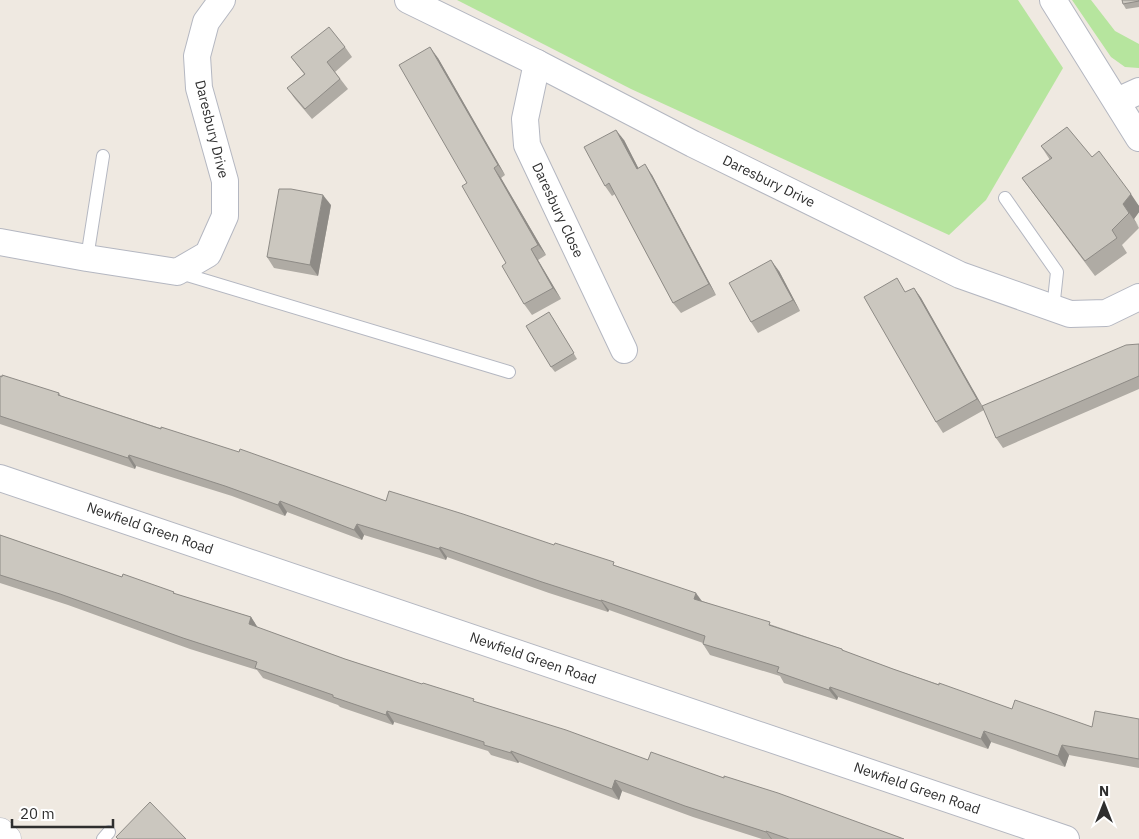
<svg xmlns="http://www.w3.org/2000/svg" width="1139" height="839" font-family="'IBM Plex Sans',sans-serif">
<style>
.green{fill:#b6e59e}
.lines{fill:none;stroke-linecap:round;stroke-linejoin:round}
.lane-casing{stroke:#b4b7c1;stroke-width:14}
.street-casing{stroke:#b4b7c1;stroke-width:28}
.secondary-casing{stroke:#b4b7c1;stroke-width:29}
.lane{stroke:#fff;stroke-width:12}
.street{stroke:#fff;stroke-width:26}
.secondary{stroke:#fff;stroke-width:28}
.wall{fill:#afaba4}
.shaded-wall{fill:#8e8b86}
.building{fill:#cbc7bf;stroke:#8e8b86}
.labels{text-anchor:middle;stroke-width:4;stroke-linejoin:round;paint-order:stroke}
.street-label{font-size:14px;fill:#2e2e2e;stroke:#fff}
</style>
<rect width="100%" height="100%" fill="#efe9e1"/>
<g class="green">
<polygon points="457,0 1018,0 1063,68 986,200 949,235 631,89"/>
<polygon points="1072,0 1091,0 1115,31 1139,44 1139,68 1125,67 1111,57"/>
</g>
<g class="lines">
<g class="lane-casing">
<g id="lane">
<polyline points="1005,198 1057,272 1053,309"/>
<polyline points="87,258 103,156"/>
<polyline points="177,272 509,372"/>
<polyline points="103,839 109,832"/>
</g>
</g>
<g class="street-casing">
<g id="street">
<polyline points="408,0 537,63 693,144 960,275 1070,314 1106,313 1139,297"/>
<polyline points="1053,0 1139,138"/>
<polyline points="537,63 525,119 527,145 624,350"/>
<polyline points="1117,101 1139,91"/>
<polyline points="0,242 87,258 177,272 208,254 225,216 225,181 199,88 197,56 206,22 222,0"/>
<polyline points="0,478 1066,839"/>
</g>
</g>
<g class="secondary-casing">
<polyline id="secondary" points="0,832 7,839"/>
</g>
<use href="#lane" class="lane"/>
<use href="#street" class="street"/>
<use href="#secondary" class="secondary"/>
</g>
<g class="wall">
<polygon points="1139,0 1139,7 1126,9 1123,4"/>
<polygon points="345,47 352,57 335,72 348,89 312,119 295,99 287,88 304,74 291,57"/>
<polygon points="438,58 505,175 501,178 546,255 538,260 561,299 532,315 524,304 506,263 467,183"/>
<polygon points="624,140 638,168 652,175 716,295 681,313 673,303 615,194 612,196 605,186"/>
<polygon points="1041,146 1092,157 1139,206 1139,212 1134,219 1139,228 1122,245 1127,253 1095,276 1022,178 1050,160"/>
<polygon points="331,205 318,276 274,268 267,257"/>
<polygon points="779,271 800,311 758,333 751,322"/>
<polygon points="914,288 921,298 982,406 1139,344 1139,389 1003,448 996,438 984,410 943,433 936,422 906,292"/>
<polygon points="553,318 577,359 555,372 551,367"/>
<polygon points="0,376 59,393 61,396 386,501 617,566 702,601 842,649 844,651 893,669 1012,709 1092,727 1139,719 1139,768 1069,755 1065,767 991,742 988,749 838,697 837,700 784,683 780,676 710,655 703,644 703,643 609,610 608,612 549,593 447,557 446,560 364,535 362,540 287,512 285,516 232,496 136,466 135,469 0,424"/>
<polygon points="0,535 122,577 174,592 175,594 251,617 258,628 345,659 648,760 724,778 904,839 762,839 693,817 622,791 619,800 519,762 518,763 491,755 488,751 394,722 393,725 340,707 338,705 263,678 257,670 190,649 68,605 0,583"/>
</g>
<g class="shaded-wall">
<polygon points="430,47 438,58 505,175 498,165"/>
<polygon points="616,130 624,140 644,179 637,169"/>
<polygon points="645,164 652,175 716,295 709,284"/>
<polygon points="494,168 501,178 546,255 538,245"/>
<polygon points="1131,194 1139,206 1139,212 1134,219 1139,227 1123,204"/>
<polygon points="323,195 331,205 318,276 310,265"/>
<polygon points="531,249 538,260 561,299 553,288"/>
<polygon points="771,260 779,271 800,311 793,300"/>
<polygon points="914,288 921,298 984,409 977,399"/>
<polygon points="129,455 136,466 135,469 128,458"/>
<polygon points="280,501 287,512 285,516 278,505"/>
<polygon points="357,524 364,535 362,540 354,530"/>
<polygon points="440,547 447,557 446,560 439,549"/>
<polygon points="696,593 704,604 694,599"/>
<polygon points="601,600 609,610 608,612 601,601"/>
<polygon points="251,617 258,628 249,624"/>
<polygon points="830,687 838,697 837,700 829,690"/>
<polygon points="387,711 394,722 393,725 386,715"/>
<polygon points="984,731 991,742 988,749 981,739"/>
<polygon points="1062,745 1069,755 1065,767 1058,756"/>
<polygon points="511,751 519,762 518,763 511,753"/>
<polygon points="615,780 622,791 619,800 612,789"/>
<polygon points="766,831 772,839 771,839 766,832"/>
</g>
<g class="building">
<polygon points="1122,0 1139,0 1139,1 1123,4"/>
<polygon points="329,27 345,47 327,62 340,79 305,109 287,88 305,74 291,57"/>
<polygon points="430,47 498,165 494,168 538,245 531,249 553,288 524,304 502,266 506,263 462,186 467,183 399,65"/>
<polygon points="1067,127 1092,157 1099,151 1131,194 1123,204 1129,213 1112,230 1117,238 1085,261 1022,178 1052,158 1041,146"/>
<polygon points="616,130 637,169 645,164 709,284 673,303 609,183 605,186 584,147"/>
<polygon points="279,189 291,189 323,195 310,265 267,257"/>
<polygon points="771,260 793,300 751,322 729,283"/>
<polygon points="897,278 905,292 914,288 977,399 936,422 864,297"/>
<polygon points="549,312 574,353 551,367 526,326"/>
<polygon points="1139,344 1139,376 996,438 982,406 1126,345"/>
<polygon points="2,375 59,393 58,395 161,429 161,427 239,452 240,449 386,501 389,491 463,514 554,545 555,543 614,562 613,565 696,593 694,599 770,622 769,625 842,649 842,650 893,669 939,685 939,683 1012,709 1015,700 1092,727 1095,711 1139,719 1139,759 1062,745 1058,756 984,731 981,739 830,687 829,690 777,672 779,667 703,644 705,636 601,600 601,601 542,582 440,547 439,549 357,524 354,530 280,501 278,505 225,486 129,455 128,458 0,416 0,376 2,377"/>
<polygon points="0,535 122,577 123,574 174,592 173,593 251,617 249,624 345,659 422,684 423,683 474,699 473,701 566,730 648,760 651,752 724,778 724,776 778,793 904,839 789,839 766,831 766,832 685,806 615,780 612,789 511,751 511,753 484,745 484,742 387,711 386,715 333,697 333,695 255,668 257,662 183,638 60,594 0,575"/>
<polygon points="150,802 186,839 118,839 116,837"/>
</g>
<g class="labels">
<g class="street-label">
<text transform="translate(212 129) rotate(76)" y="5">Daresbury Drive</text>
<text transform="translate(769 181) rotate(26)" y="5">Daresbury Drive</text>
<text transform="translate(558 210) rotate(65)" y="5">Daresbury Close</text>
<text transform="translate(150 528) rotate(19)" y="5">Newfield Green Road</text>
<text transform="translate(533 658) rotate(19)" y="5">Newfield Green Road</text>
<text transform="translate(917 788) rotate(19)" y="5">Newfield Green Road</text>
</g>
</g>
<g transform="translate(1104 804)" stroke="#ffffff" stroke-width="4" paint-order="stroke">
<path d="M0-4L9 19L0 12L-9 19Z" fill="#2e2e2e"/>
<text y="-8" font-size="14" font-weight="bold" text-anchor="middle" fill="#2e2e2e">N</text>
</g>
<path d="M12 819v8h101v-8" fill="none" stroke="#2e2e2e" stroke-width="2.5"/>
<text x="20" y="819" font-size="15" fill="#2e2e2e" stroke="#ffffff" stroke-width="4" paint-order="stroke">20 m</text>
</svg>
